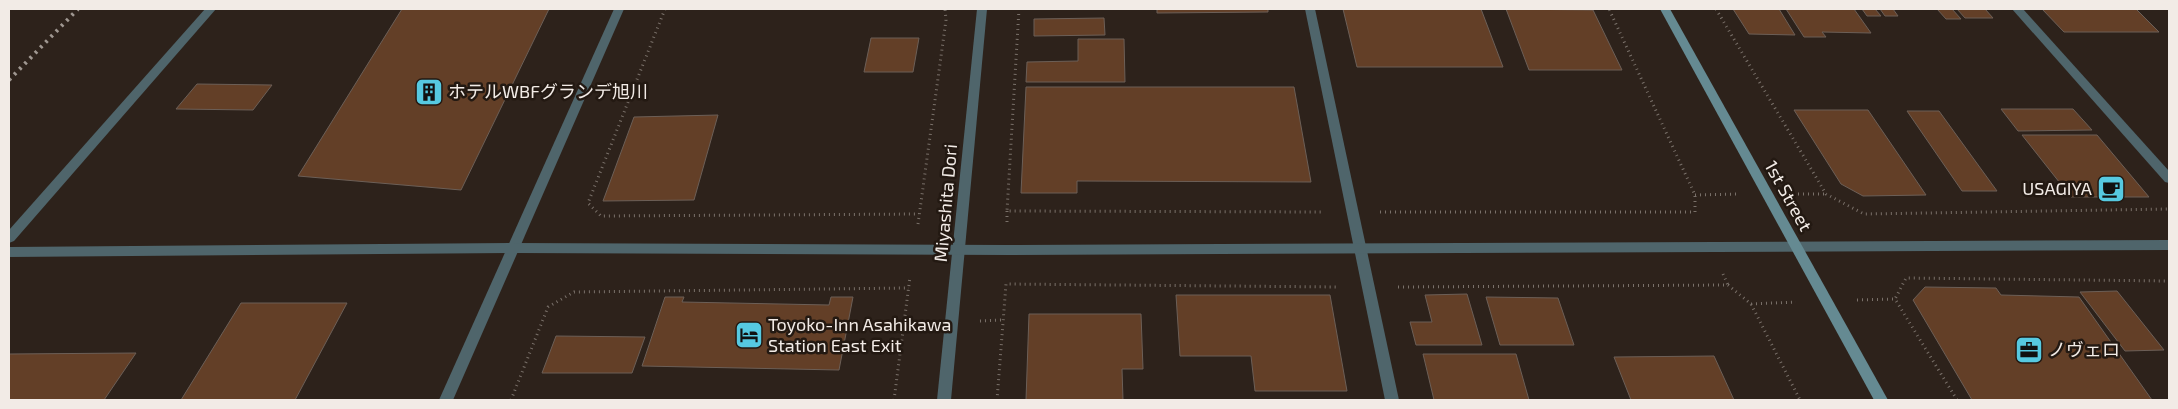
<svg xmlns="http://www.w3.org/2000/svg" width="2178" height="409" font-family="'Exo 2','Noto Sans JP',sans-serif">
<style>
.building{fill:#633f27;stroke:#6c5f57}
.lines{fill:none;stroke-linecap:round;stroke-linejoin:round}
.path{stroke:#7a716a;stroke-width:3;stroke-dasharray:1 4;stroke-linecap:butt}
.minor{fill:#4f656b;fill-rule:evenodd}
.tertiary{fill:#4f656b;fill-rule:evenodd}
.secondary{fill:#658a92;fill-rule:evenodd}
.rail{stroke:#9f9791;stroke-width:4;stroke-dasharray:2.5 5;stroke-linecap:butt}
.labels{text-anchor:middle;stroke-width:5;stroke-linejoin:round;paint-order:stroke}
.poi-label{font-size:18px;fill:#f2ebe6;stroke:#231912;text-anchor:start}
.street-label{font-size:18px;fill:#f2ebe6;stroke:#231912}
</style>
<rect width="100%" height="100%" fill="#2d221b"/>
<g class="building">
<polygon points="402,9 549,9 461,190 298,176"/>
<polygon points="1157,9 1268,9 1268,12 1157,13"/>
<polygon points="1343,9 1481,9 1503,67 1357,67"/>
<polygon points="1506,9 1593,10 1622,70 1529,70"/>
<polygon points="1733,9 1779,9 1795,35 1749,34"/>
<polygon points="1786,9 1854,9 1871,33 1822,32 1826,37 1804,37"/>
<polygon points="1862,9 1875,9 1881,16 1867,16"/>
<polygon points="1880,9 1893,9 1898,16 1885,16"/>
<polygon points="1937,9 1952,9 1961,19 1946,19"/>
<polygon points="1957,9 1985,9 1993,18 1965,18"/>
<polygon points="2042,9 2136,9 2159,32 2064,32"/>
<polygon points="1104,18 1105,35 1034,36 1034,19"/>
<polygon points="871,38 919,38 913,72 864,72"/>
<polygon points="1078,39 1124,39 1125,82 1026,82 1027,62 1078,61"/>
<polygon points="197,84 272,85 253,110 176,109"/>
<polygon points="1026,87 1294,87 1311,182 1077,181 1077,193 1021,193"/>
<polygon points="2001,109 2073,109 2092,130 2018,131"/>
<polygon points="1794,110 1868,110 1926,195 1863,196 1841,184"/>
<polygon points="1907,111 1939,111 1997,191 1962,191"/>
<polygon points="718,115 694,200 603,201 634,117"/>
<polygon points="2022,135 2097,135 2149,197 2071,197"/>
<polygon points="1925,287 1996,288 2001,295 2079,297 2152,400 1972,400 1913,300"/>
<polygon points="2117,291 2164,350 2125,351 2080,292"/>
<polygon points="1467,294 1482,345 1416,345 1410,322 1432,322 1425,295"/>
<polygon points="1176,295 1330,295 1347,391 1255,391 1251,356 1180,356"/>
<polygon points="665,297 684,297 682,302 829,305 831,297 853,297 839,370 642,366"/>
<polygon points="1486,297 1558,298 1574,345 1500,345"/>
<polygon points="241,303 347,303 295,400 181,400"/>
<polygon points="1029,314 1141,314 1143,369 1122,369 1123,400 1026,400"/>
<polygon points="556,336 645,337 632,373 542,373"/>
<polygon points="136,353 104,400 9,400 9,354"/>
<polygon points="1423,354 1516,354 1529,400 1434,400"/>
<polygon points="1714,356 1734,400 1631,400 1614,357"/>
</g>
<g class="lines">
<g class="path">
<polyline points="665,9 588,203 601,216 919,214"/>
<polyline points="1019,9 1007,211 1324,212"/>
<polyline points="1716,9 1826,194 1864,214 2169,209"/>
<polyline points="1798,194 1826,194"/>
<polyline points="1695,195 1737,194"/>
<polyline points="1007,211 1007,223"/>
<polyline points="1380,212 1695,212 1695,195 1609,9"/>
<polyline points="918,224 946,20 945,9"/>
<polyline points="1723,274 1728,285"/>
<polyline points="1398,287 1728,285 1751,304 1800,400"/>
<polyline points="1857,300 1895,299"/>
<polyline points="1751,304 1796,302"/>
<polyline points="980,321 1002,320"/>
<polyline points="904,323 924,323"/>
<polyline points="511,400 548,307 574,292 909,288"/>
<polyline points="894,400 910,277"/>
<polyline points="997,400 1006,284 1339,287"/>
<polyline points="1957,400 1895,299 1906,278 2169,281"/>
</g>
<g class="minor">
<polygon points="614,9 624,9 453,400 439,400"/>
<polygon points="977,9 987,9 951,400 937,400"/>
<polygon points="1305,9 1315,9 1399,400 1385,400"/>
<polygon points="2012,9 2023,9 2169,171 2169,183 2165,182"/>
</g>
<g class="tertiary">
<polygon points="205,9 216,9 14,241 9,243 9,230"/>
<polygon points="2169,240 2169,250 1007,255 513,253 9,257 9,247 513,243 1007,245"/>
</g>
<polygon class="secondary" points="1660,9 1670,9 1888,400 1874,400"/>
<polyline class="rail" points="9,80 78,9"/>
</g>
<defs>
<g id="building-square" transform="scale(1.4375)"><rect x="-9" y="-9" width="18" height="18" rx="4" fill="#56c9e1" stroke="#231912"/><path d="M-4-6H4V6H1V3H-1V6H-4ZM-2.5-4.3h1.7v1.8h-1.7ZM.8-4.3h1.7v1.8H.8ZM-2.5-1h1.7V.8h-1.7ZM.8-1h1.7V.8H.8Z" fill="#111"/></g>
<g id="cafe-square" transform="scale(1.4375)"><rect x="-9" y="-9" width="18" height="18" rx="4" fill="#56c9e1" stroke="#231912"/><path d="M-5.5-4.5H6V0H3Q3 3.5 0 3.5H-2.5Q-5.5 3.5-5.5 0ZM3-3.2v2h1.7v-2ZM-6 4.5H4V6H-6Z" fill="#111"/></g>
<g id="hotel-square" transform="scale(1.4375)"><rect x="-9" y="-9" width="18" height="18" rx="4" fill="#56c9e1" stroke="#231912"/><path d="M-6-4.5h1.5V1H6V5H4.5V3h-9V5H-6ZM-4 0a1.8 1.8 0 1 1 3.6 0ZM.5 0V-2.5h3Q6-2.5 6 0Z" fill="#111"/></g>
<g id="office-square" transform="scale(1.4375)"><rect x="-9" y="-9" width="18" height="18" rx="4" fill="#56c9e1" stroke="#231912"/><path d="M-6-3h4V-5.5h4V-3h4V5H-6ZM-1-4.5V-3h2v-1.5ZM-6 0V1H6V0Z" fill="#111"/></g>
</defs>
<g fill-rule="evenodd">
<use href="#building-square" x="429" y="92"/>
<use href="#cafe-square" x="2111" y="189"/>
<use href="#hotel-square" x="749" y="335"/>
<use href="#office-square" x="2029" y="350"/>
</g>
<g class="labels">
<g class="poi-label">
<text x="448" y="98">ホテルWBFグランデ旭川</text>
<text x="2092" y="195" text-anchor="end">USAGIYA</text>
<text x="768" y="331">Toyoko-Inn Asahikawa<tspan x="768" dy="21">Station East Exit</tspan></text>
<text x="2048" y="356">ノヴェロ</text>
</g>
<g class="street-label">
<text transform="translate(1788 196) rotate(61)" y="6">1st Street</text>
<text transform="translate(946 203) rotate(-85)" y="6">Miyashita Dori</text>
</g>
</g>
<rect width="2178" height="409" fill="none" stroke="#f2ebe6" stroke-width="20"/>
</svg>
